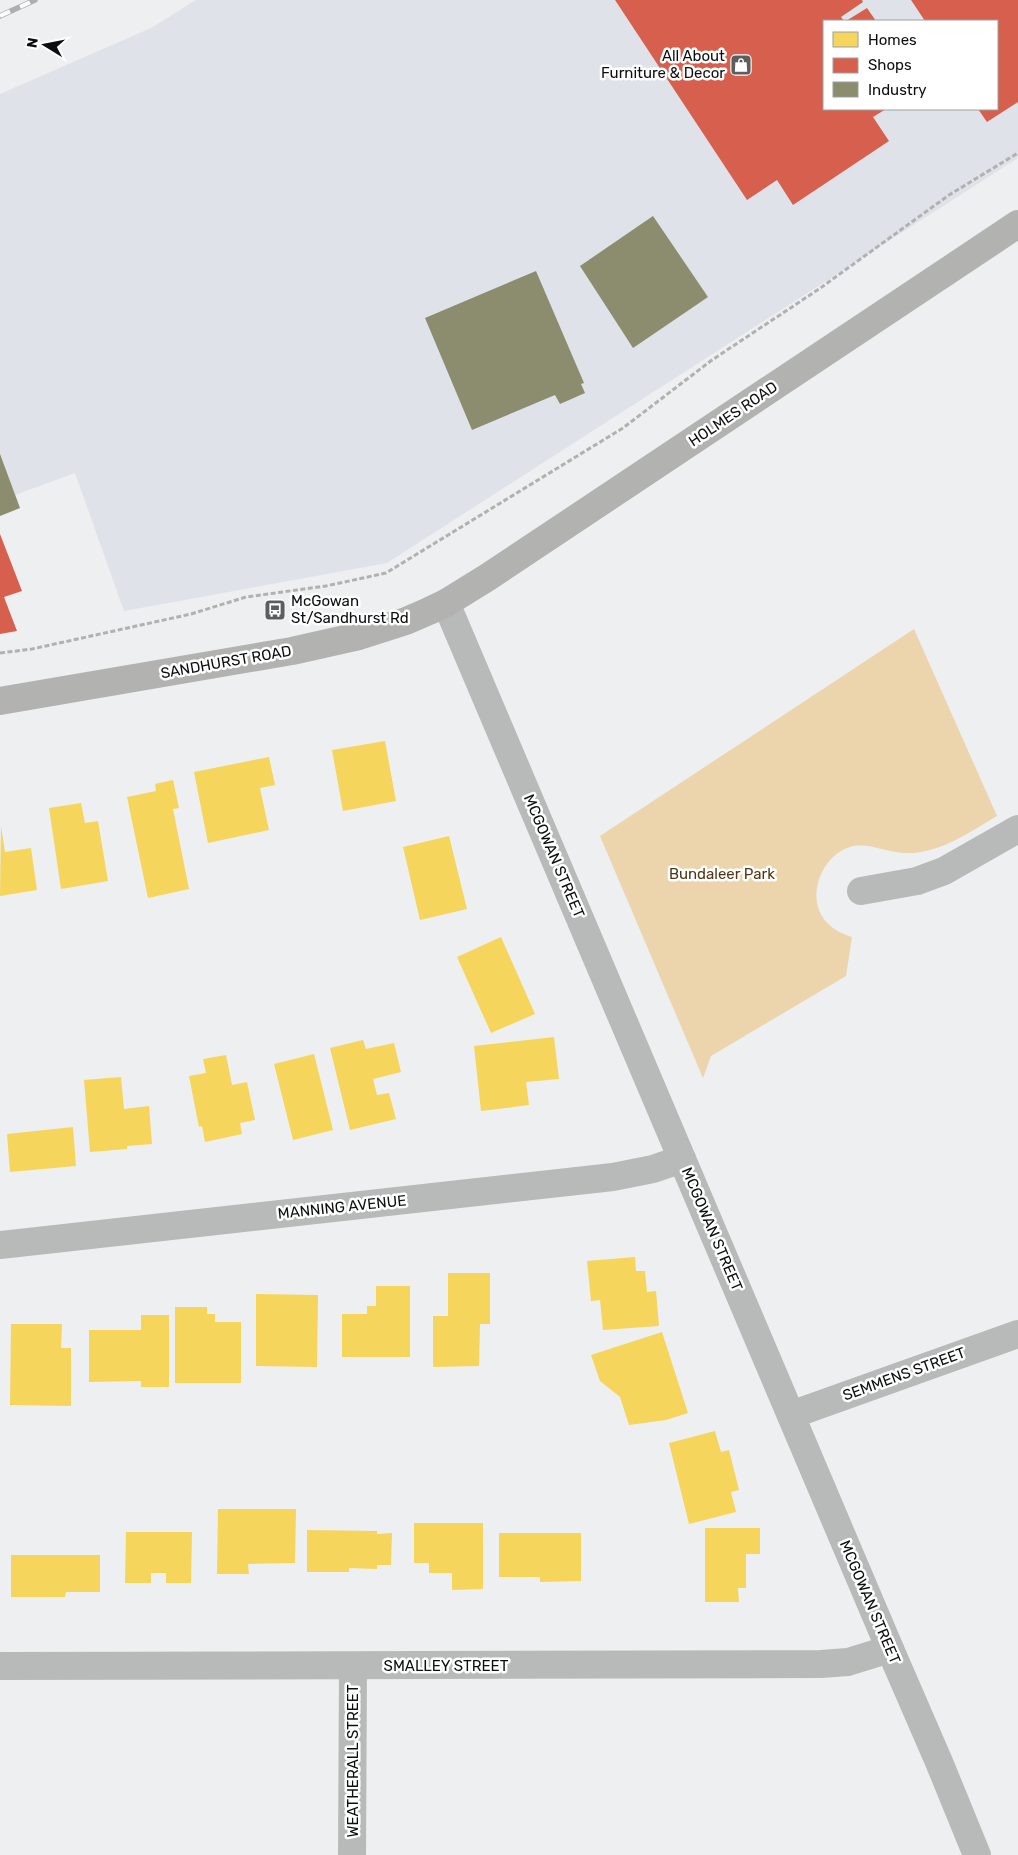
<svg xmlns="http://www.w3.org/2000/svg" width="1018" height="1855" font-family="Rubik,sans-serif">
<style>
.built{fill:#dfe2e9;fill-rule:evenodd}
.green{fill:#ecd4ad}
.homes{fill:#f6d55c}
.shops{fill:#d6604d}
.industry{fill:#8c8c6e}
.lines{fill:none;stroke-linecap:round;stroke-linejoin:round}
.path{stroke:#b0b1b0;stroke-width:3;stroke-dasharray:5 2.5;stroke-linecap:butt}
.minor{stroke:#b8b9b9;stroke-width:28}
.major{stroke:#b2b2b1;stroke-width:28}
.rail-casing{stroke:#aeaeb0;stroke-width:5.5}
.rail{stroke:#fff;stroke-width:4;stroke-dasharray:11;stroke-linecap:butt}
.labels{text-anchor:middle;stroke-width:5;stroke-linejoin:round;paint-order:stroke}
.poi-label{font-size:15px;fill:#0d0e0f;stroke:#fff;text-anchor:end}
.street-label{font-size:15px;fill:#0d0e0f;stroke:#fff}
.park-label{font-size:15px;fill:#4e3914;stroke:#fff}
</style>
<rect width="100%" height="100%" fill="#eeeff1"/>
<path class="built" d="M196 0H1018V158L387 563 124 611 75 473 15 495 20 508 0 516V94L151 28ZM824 21H997V109H824Z"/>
<path class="green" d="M914 629 997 816C968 833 938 855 903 853 886 852 867 842 850 847 824 854 807 893 822 916 829 928 840 933 852 937L846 976 711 1056 703 1078 600 836Z"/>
<g class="homes">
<polygon points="385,741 396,801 343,811 332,750"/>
<polygon points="269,757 275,785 260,788 269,830 208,843 194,772"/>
<polygon points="173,780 179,808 173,809 189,889 148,898 127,797 156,791 155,784"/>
<polygon points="81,803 85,823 98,821 108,881 61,889 49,808"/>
<polygon points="1,826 5,852 31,848 37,890 0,896"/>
<polygon points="449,836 467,909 420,920 403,847"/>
<polygon points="501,937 535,1014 491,1033 457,957"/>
<polygon points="554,1037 559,1079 526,1082 529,1105 481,1111 474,1046"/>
<polygon points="363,1040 366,1049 394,1043 401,1072 373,1079 377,1095 389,1093 396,1119 350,1130 330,1048"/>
<polygon points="314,1054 333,1130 293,1140 274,1064"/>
<polygon points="226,1055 232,1085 247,1082 255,1120 240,1123 242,1134 205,1142 202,1126 199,1127 189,1076 206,1073 203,1059"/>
<polygon points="121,1077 124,1109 149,1106 152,1144 127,1146 127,1149 90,1152 84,1080"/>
<polygon points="73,1127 76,1166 10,1172 7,1134"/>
<polygon points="635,1257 636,1271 645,1271 647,1292 656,1291 659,1326 603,1330 600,1300 591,1301 587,1261"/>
<polygon points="448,1273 490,1273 490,1324 480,1324 479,1366 433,1367 433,1316 448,1316"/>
<polygon points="376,1286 410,1286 410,1357 342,1357 342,1314 367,1314 367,1306 376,1306"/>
<polygon points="256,1294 318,1295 317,1367 256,1366"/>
<polygon points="175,1307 207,1307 207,1314 215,1314 215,1322 241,1322 241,1383 175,1383"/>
<polygon points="141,1315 169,1315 169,1387 141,1387 141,1381 89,1382 89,1330 141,1330"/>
<polygon points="11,1324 62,1324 61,1348 71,1348 71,1406 10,1405"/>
<polygon points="662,1332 688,1413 666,1420 629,1425 620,1397 600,1381 591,1355"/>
<polygon points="715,1431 721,1452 729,1450 739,1490 731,1492 736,1512 689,1524 669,1443"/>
<polygon points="218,1509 296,1509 295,1563 248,1564 249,1574 217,1574"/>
<polygon points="414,1523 483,1523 483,1589 452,1590 452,1573 429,1573 429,1563 414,1563"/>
<polygon points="705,1528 760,1528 760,1554 746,1554 746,1588 738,1588 739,1602 705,1602"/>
<polygon points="307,1530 377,1531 377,1534 392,1533 391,1565 377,1565 377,1569 349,1568 349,1572 307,1572"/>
<polygon points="126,1532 192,1532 191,1583 166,1583 166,1573 151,1573 151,1583 125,1583"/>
<polygon points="499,1533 581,1533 581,1581 540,1582 540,1577 499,1577"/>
<polygon points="11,1555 100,1555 100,1592 66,1592 65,1597 11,1597"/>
</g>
<g class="shops">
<polygon points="615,0 862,0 863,2 841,17 844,21 824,21 824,109 886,109 873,117 889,141 793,205 777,180 747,200"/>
<polygon points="911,0 1018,0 1018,102 987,122 978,109 997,109 997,21 925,21"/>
<polygon points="867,8 876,21 846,21"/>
<polygon points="0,534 22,591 4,597 17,631 0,634"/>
</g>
<g class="industry">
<polygon points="653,216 708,297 633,348 580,266"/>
<polygon points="536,271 584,383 581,384 585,393 560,404 555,395 472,430 425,318"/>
<polygon points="0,454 20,508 0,516"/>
</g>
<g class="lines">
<polyline class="path" points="0,653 32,649 191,614 246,597 326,586 386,573 623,428 712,360 819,289 949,195 1018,153"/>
<g class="minor">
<polyline points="446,603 890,1649 939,1762 977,1855"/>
<polyline points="861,891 917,881 944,871 1018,829"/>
<polyline points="0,1245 613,1177 653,1169 682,1159"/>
<polyline points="791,1415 1018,1334"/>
<polyline points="0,1666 821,1664 848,1662 890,1649"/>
<polyline points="352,1855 353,1666"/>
</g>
<polyline class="major" points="0,701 292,651 359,636 406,621 429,611 446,603 488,577 1018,224"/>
<g class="rail-casing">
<polyline id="rail" points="0,16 35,0"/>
</g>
<use href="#rail" class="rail"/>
</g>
<defs>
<g id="shop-square" transform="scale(1.125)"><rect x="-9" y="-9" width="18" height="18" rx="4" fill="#5c5d5e" stroke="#fff"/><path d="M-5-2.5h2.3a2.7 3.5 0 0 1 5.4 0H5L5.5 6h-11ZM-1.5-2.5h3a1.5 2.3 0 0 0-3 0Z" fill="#fff"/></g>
<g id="bus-square" transform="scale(1.125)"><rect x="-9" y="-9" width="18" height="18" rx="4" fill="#5c5d5e" stroke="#fff"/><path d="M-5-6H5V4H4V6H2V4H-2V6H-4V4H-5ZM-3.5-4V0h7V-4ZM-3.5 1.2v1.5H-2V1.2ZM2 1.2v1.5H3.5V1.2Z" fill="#fff"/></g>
</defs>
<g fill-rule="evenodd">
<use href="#shop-square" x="741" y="65"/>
<use href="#bus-square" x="275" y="610"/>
</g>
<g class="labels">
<g class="poi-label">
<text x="725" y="61">All About<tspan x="725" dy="17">Furniture &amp; Decor</tspan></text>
<text x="291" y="606" text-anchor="start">McGowan<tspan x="291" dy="17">St/Sandhurst Rd</tspan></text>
</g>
<g class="street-label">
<text transform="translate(733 414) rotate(-34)" y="5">HOLMES ROAD</text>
<text transform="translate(226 662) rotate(-10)" y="5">SANDHURST ROAD</text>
<text transform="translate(554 856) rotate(67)" y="5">MCGOWAN STREET</text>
<text transform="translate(342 1207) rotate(-6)" y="5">MANNING AVENUE</text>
<text transform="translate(712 1229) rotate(67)" y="5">MCGOWAN STREET</text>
<text transform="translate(904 1374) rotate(-20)" y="5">SEMMENS STREET</text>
<text transform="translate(870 1602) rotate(67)" y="5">MCGOWAN STREET</text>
<text x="446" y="1671">SMALLEY STREET</text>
<text transform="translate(353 1761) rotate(-90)" y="5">WEATHERALL STREET</text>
</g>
<g class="park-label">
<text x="722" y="879">Bundaleer Park</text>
</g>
</g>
<rect x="823" y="20" width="175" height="90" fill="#ffffff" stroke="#9e9f9f"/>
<rect x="833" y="32" width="25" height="15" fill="#f6d55c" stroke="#9e9f9f"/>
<text x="868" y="45" font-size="15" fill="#0d0e0f">Homes</text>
<rect x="833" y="58" width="25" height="15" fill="#d6604d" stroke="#9e9f9f"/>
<text x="868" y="70" font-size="15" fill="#0d0e0f">Shops</text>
<rect x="833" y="82" width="25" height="15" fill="#8c8c6e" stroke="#9e9f9f"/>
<text x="868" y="95" font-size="15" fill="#0d0e0f">Industry</text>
<g transform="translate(45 45) rotate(280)" stroke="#ffffff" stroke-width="4" paint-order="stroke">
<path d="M0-4L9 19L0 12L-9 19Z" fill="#0d0e0f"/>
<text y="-8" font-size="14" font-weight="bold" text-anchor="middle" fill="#0d0e0f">N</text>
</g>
</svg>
